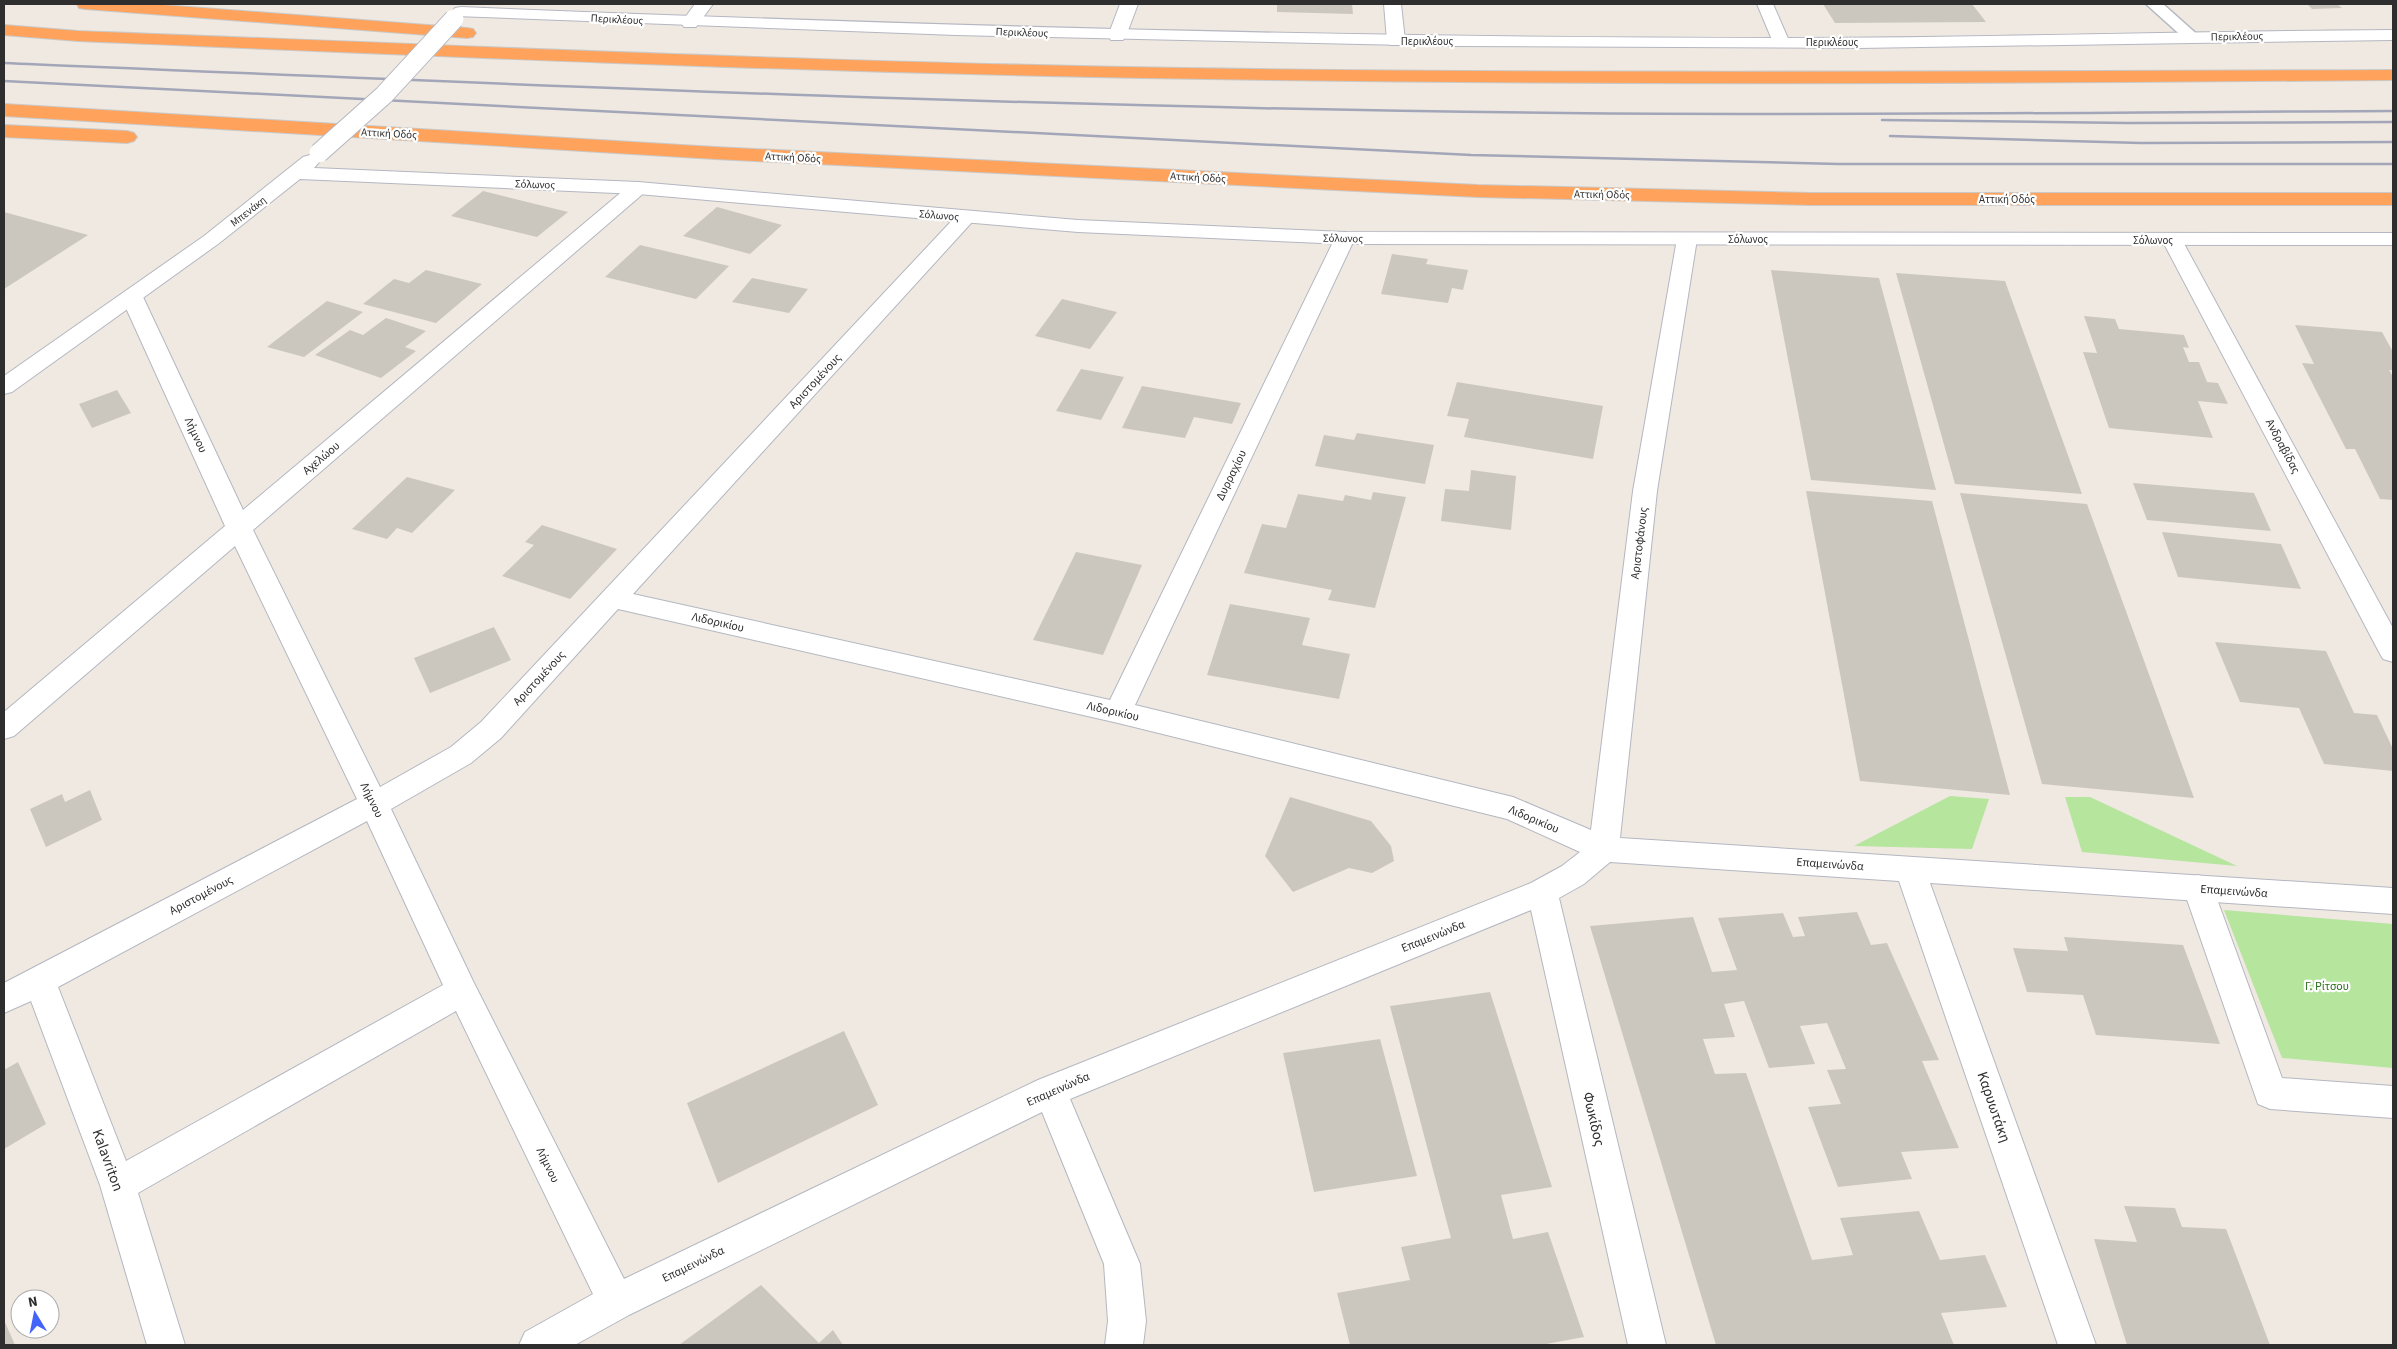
<svg xmlns="http://www.w3.org/2000/svg" width="2397" height="1349" font-family="'Source Sans 3',sans-serif">
<style>
.green{fill:#b6e59e}
.building{fill:#cbc7bf}
.lines{fill:none;stroke-linecap:round;stroke-linejoin:round}
.service-casing{stroke:#b4b7c1;stroke-width:3}
.pedestrian-casing{stroke:#b4b7c1;stroke-width:2}
.minor-casing{stroke:#b4b7c1;stroke-width:2}
.tertiary-casing{stroke:#b4b7c1;stroke-width:2}
.motorway-casing{stroke:#c9c9c9;stroke-width:2}
.service{fill:#fff;fill-rule:evenodd}
.pedestrian{fill:#fff;fill-rule:evenodd}
.minor{fill:#fff;fill-rule:evenodd}
.tertiary{fill:#fff;fill-rule:evenodd}
.motorway{fill:#ffa35c;fill-rule:evenodd}
.rail{stroke:#a3a6b8;stroke-width:2.5}
.tertiary-bridge-casing{stroke:#b4b7c1;stroke-width:21;stroke-linecap:butt}
.tertiary-bridge{stroke:#fff;stroke-width:19}
.labels{text-anchor:middle;stroke-width:4.5;stroke-linejoin:round;paint-order:stroke}
.far-street-label{font-size:11px;fill:#2e2e2e;stroke:#fff}
.street-label{font-size:12px;fill:#2e2e2e;stroke:#fff}
.park-label{font-size:12px;fill:#2c6e1b;stroke:#fff}
.near-street-label{font-size:15px;fill:#2e2e2e;stroke:#fff}
</style>
<rect width="100%" height="100%" fill="#efe9e1"/>
<g class="green">
<polygon points="1950,796 1989,799 1972,849 1854,846"/>
<polygon points="2065,797 2090,797 2237,866 2082,852"/>
<polygon points="2224,910 2393,924 2393,1068 2282,1058"/>
</g>
<g class="building">
<polygon points="1277,4 1352,4 1353,14 1277,12"/>
<polygon points="1823,4 1972,4 1986,22 1835,23"/>
<polygon points="2307,4 2337,4 2342,8 2312,9"/>
<polygon points="483,191 568,212 537,237 451,216"/>
<polygon points="717,207 782,225 750,254 683,236"/>
<polygon points="4,212 88,235 4,289"/>
<polygon points="640,245 729,266 696,299 605,277"/>
<polygon points="1392,254 1428,259 1426,264 1468,270 1463,290 1452,288 1448,303 1381,294"/>
<polygon points="426,270 482,284 436,323 363,304 394,279 409,283"/>
<polygon points="1771,270 1879,278 1936,490 1811,480"/>
<polygon points="1896,273 2005,281 2082,494 1955,484"/>
<polygon points="752,278 808,289 789,313 732,302"/>
<polygon points="1062,299 1117,312 1090,349 1035,336"/>
<polygon points="327,301 363,312 304,357 267,347"/>
<polygon points="2084,316 2115,319 2119,329 2184,335 2189,348 2183,347 2189,362 2199,362 2207,382 2218,383 2228,404 2198,401 2213,438 2109,428 2083,352 2097,353"/>
<polygon points="386,318 426,331 405,347 416,351 381,378 315,355 350,330 363,335"/>
<polygon points="2295,325 2382,332 2393,352 2393,370 2389,370 2393,377 2393,500 2380,499 2355,449 2346,449 2302,363 2314,364"/>
<polygon points="1081,369 1124,377 1101,420 1056,411"/>
<polygon points="1457,382 1603,406 1593,459 1464,437 1469,419 1447,416"/>
<polygon points="1142,386 1241,403 1232,424 1194,417 1185,438 1122,428"/>
<polygon points="117,390 131,413 92,428 79,404"/>
<polygon points="1357,433 1434,445 1425,484 1315,466 1324,435 1354,440"/>
<polygon points="1471,470 1516,476 1511,530 1441,521 1445,489 1469,491"/>
<polygon points="407,477 455,490 412,533 397,528 387,539 352,529"/>
<polygon points="2133,483 2254,493 2271,531 2147,520"/>
<polygon points="1806,491 1932,501 2010,795 1860,781"/>
<polygon points="1373,492 1406,497 1375,608 1328,600 1332,590 1244,573 1262,524 1286,528 1298,494 1343,501 1345,495 1371,500"/>
<polygon points="1960,493 2087,504 2194,798 2042,784"/>
<polygon points="542,525 617,549 570,599 502,576 534,545 525,542"/>
<polygon points="2162,532 2281,544 2301,589 2178,577"/>
<polygon points="1076,552 1142,565 1103,655 1033,640"/>
<polygon points="1230,604 1310,618 1302,645 1350,654 1339,699 1207,675"/>
<polygon points="494,627 511,660 430,693 414,658"/>
<polygon points="2215,642 2326,651 2354,713 2377,715 2393,749 2393,771 2324,764 2299,708 2240,702"/>
<polygon points="90,790 102,820 46,847 30,809 62,794 65,802"/>
<polygon points="1290,797 1371,821 1391,846 1394,861 1372,873 1349,868 1293,892 1265,856"/>
<polygon points="1857,912 1871,945 1887,943 1939,1060 1922,1061 1959,1148 1901,1152 1912,1179 1838,1187 1808,1107 1841,1104 1827,1070 1846,1069 1827,1023 1800,1026 1815,1064 1769,1068 1744,1001 1724,1004 1735,1037 1703,1039 1715,1074 1746,1073 1812,1260 1853,1255 1840,1218 1919,1211 1940,1260 1985,1255 2007,1307 1941,1313 1954,1345 1716,1345 1590,926 1693,917 1712,972 1737,970 1718,918 1783,913 1793,937 1805,936 1798,917"/>
<polygon points="2064,937 2183,945 2220,1044 2096,1035 2083,995 2027,992 2013,948 2068,951"/>
<polygon points="1490,992 1552,1187 1501,1195 1513,1239 1548,1232 1584,1337 1541,1345 1350,1345 1337,1293 1410,1280 1401,1247 1451,1238 1390,1006"/>
<polygon points="844,1031 878,1105 718,1183 687,1103"/>
<polygon points="1380,1039 1417,1176 1314,1192 1283,1053"/>
<polygon points="18,1062 46,1124 4,1149 4,1070"/>
<polygon points="2124,1206 2175,1208 2182,1227 2226,1229 2270,1345 2127,1345 2094,1239 2137,1242"/>
<polygon points="761,1285 819,1343 833,1330 843,1345 679,1345"/>
<polygon points="4,1320 15,1345 4,1345"/>
</g>
<g class="lines">
<g class="service-casing">
<polygon id="service" points="2146,4 2163,4 2200,37 2198,40 2186,40"/>
</g>
<g class="pedestrian-casing">
<polygon id="pedestrian" points="2198,875 2209,879 2213,888 2282,1078 2393,1086 2393,1118 2270,1109 2258,1104 2183,888 2187,879"/>
</g>
<g class="minor-casing">
<g id="minor">
<polygon points="695,4 713,4 696,27 684,27 681,23"/>
<polygon points="1120,4 1138,4 1126,36 1123,40 1111,40 1108,36"/>
<polygon points="1384,4 1401,4 1405,41 1402,45 1390,45 1387,41"/>
<polygon points="1757,4 1773,4 1790,43 1787,47 1775,47"/>
<path d="M638 182 645 184 648 188 645 192 253 530 380 787 451 747 481 722 959 213 966 211 973 213 976 217 973 221 633 594 1110 700 1335 238 1338 234 1345 232 1352 234 1355 238 1135 705 1513 797 1591 830 1633 491 1677 239 1680 235 1687 233 1694 235 1697 239 1657 491 1620 838 2393 888V914L1930 883 2096 1345H2058L1899 881 1610 862 1584 884 1559 898 1666 1345H1628L1531 910 1070 1099 1140 1264 1146 1321 1143 1345H1105L1108 1321 1104 1264 1042 1112 629 1315 575 1345H519L525 1332 593 1294 456 1011 138 1193 185 1345H147L100 1185 31 1001 4 1013V983L357 799 235 546 14 736 4 739V712L225 526 121 297 124 292 132 290 140 292 143 297 243 510 631 184ZM618 609 1118 723 1507 819 1580 852 1562 866 1531 883 1038 1080 624 1279 473 981 391 809 471 763 501 738ZM367 821 443 985 126 1161 58 987Z"/>
<polygon points="2172,234 2179,236 2182,240 2393,628 2393,662 2383,659 2379,652 2162,240 2165,236"/>
</g>
</g>
<g class="tertiary-casing">
<g id="tertiary">
<path d="M461 7C901 25 1341 38 1781 38 1985 38 2189 31 2393 30V40L1857 48 1451 46 956 35 455 16 452 12 455 8Z"/>
<polygon points="310,155 317,157 320,161 314,168 638,182 1078,220 1345,232 2393,233 2393,245 1345,244 1078,232 638,194 300,179 218,244 12,392 4,394 4,376 204,236 303,157"/>
</g>
</g>
<g class="motorway-casing">
<g id="motorway">
<polygon points="77,4 150,4 467,28 473,29 476,33 473,37 467,38 85,9 79,8"/>
<path d="M4 25 78 31C446 45 814 62 1183 68 1586 74 1990 71 2393 70V80C1932 84 1470 86 1008 75 698 68 388 54 78 41L4 35Z"/>
<polygon points="4,104 715,147 1478,185 1811,193 2393,193 2393,205 1811,205 1478,197 715,159 4,116"/>
<polygon points="4,125 127,131 134,133 137,137 134,141 127,143 4,137"/>
</g>
</g>
<use href="#service" class="service"/>
<use href="#pedestrian" class="pedestrian"/>
<use href="#minor" class="minor"/>
<use href="#tertiary" class="tertiary"/>
<use href="#motorway" class="motorway"/>
<g class="rail">
<path d="M4 63C524 85 1044 108 1564 113 1840 116 2117 112 2393 111"/>
<polyline points="4,81 1471,155 1838,164 2393,164"/>
<polyline points="1882,120 2127,123 2393,122"/>
<polyline points="1890,136 2141,143 2393,142"/>
</g>
<g class="tertiary-bridge-casing">
<polyline id="tertiary-bridge" points="319,153 384,95 454,19"/>
</g>
<use href="#tertiary-bridge" class="tertiary-bridge"/>
</g>
<g class="labels">
<g class="far-street-label">
<text transform="translate(617 19) rotate(3)" y="4">Περικλέους</text>
<text transform="translate(1022 32) rotate(2)" y="4">Περικλέους</text>
<text transform="translate(2237 36) rotate(-1)" y="4">Περικλέους</text>
<text x="1427" y="45">Περικλέους</text>
<text x="1832" y="46">Περικλέους</text>
<text transform="translate(389 133) rotate(3)" y="4">Αττική Οδός</text>
<text transform="translate(793 157) rotate(3)" y="4">Αττική Οδός</text>
<text transform="translate(1198 177) rotate(3)" y="4">Αττική Οδός</text>
<text transform="translate(535 184) rotate(2)" y="4">Σόλωνος</text>
<text transform="translate(1602 194) rotate(1)" y="4">Αττική Οδός</text>
<text x="2007" y="203">Αττική Οδός</text>
<text transform="translate(248 211) rotate(-38)" y="4">Μπενάκη</text>
<text transform="translate(939 215) rotate(5)" y="4">Σόλωνος</text>
<text transform="translate(1343 238) rotate(1)" y="4">Σόλωνος</text>
<text x="1748" y="243">Σόλωνος</text>
<text x="2153" y="244">Σόλωνος</text>
</g>
<g class="street-label">
<text transform="translate(815 381) rotate(-47)" y="4">Αριστομένους</text>
<text transform="translate(196 435) rotate(65)" y="4">Λήμνου</text>
<text transform="translate(2283 446) rotate(62)" y="4">Ανδραβίδας</text>
<text transform="translate(321 458) rotate(-40)" y="4">Αχελώου</text>
<text transform="translate(1231 475) rotate(-64)" y="4">Δυρραχίου</text>
<text transform="translate(1639 543) rotate(-83)" y="4">Αριστοφάνους</text>
<text transform="translate(718 622) rotate(13)" y="4">Λιδορικίου</text>
<text transform="translate(539 678) rotate(-47)" y="4">Αριστομένους</text>
<text transform="translate(1113 711) rotate(13)" y="4">Λιδορικίου</text>
<text transform="translate(372 800) rotate(64)" y="4">Λήμνου</text>
<text transform="translate(1534 819) rotate(23)" y="4">Λιδορικίου</text>
<text transform="translate(1830 864) rotate(4)" y="4">Επαμεινώνδα</text>
<text transform="translate(2234 891) rotate(4)" y="4">Επαμεινώνδα</text>
<text transform="translate(201 895) rotate(-28)" y="4">Αριστομένους</text>
<text transform="translate(1433 936) rotate(-22)" y="4">Επαμεινώνδα</text>
<text transform="translate(1058 1089) rotate(-24)" y="4">Επαμεινώνδα</text>
<text transform="translate(548 1165) rotate(64)" y="4">Λήμνου</text>
<text transform="translate(693 1264) rotate(-26)" y="4">Επαμεινώνδα</text>
</g>
<g class="park-label">
<text x="2327" y="990">Γ. Ρίτσου</text>
</g>
<g class="near-street-label">
<text transform="translate(1994 1107) rotate(71)" y="5">Καρυωτάκη</text>
<text transform="translate(1594 1119) rotate(77)" y="5">Φωκίδος</text>
<text transform="translate(108 1160) rotate(70)" y="5">Kalavriton</text>
</g>
</g>
<rect width="2397" height="1349" fill="none" stroke="#2e2e2e" stroke-width="10"/>
<g transform="translate(35 1314) rotate(350)"><circle r="24" fill="#ffffff" stroke="#ababab"/>
<path d="M0-4L9 19L0 12L-9 19Z" fill="#4264fb"/>
<text y="-8" font-size="14" font-weight="bold" text-anchor="middle" fill="#2e2e2e">N</text>
</g>
</svg>
